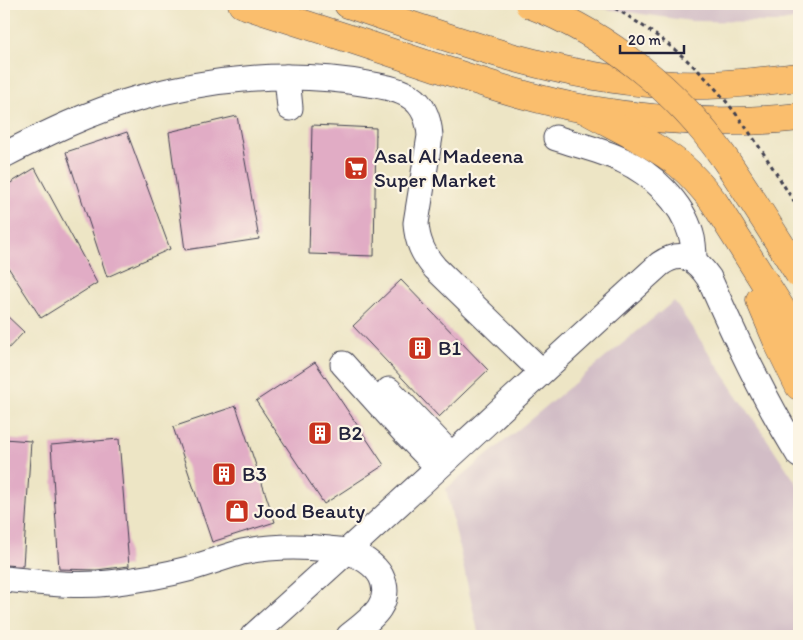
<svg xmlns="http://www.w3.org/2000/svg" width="803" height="640" font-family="Itim,sans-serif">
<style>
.industrial{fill:#d2bdc6}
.building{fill:#e1acc5}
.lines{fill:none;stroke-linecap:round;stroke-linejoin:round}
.minor-casing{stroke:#403f50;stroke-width:27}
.major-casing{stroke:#403f50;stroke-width:29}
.highway-casing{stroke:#403f50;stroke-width:29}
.minor{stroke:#fff;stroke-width:25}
.major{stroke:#fabe6d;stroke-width:28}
.highway{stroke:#fabe6d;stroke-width:28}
.highway-bridge-casing{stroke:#403f50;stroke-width:29;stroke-linecap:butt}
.path-bridge{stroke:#403f50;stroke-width:3;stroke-dasharray:4 4;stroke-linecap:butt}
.highway-bridge{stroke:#fabe6d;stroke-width:28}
.labels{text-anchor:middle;stroke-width:4.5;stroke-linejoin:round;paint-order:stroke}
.poi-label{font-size:21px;fill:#22223b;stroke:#fcf5e5;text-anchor:start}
</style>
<rect width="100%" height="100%" fill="#fcf5e5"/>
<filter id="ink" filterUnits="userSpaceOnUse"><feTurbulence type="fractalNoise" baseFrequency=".02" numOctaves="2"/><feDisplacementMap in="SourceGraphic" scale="10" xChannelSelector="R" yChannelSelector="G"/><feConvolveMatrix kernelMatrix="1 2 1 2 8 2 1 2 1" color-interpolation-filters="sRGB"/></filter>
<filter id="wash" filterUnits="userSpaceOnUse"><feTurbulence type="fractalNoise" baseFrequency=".0096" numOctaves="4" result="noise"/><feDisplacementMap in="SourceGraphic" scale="20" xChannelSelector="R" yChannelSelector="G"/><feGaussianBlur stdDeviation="1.12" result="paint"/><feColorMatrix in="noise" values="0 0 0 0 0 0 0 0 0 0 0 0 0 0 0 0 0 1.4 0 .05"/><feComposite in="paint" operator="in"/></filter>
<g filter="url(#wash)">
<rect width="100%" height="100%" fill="#ede5c5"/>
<g class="industrial">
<polygon points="579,4 799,4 799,19 781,22 691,21 599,8"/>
<polygon points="674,301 799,487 799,636 479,636 446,489"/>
</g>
<g id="blocks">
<g class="building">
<polygon points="237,116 259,239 185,250 169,132"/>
<polygon points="312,125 376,128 374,256 309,254"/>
<polygon points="127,132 170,249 107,277 66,152"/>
<polygon points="35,168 97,283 41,318 4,261 4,187"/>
<polygon points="401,280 488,370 439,417 353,326"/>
<polygon points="4,313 24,332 4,353"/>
<polygon points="315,362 384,465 324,504 256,401"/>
<polygon points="236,406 275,522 212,542 173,427"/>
<polygon points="4,439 31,441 23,566 4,565"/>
<polygon points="119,439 129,566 96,570 59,569 51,445"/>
</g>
</g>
</g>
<g filter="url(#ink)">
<use href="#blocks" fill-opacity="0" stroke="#403f50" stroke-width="1"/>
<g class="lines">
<g class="minor-casing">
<g id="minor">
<polyline points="287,77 290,108"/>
<path d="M556 138C577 145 601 150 622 160 651 173 682 202 691 234 694 243 694 252 694 261"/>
<path d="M4 155C47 133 90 112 136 99 210 78 292 70 368 84 382 86 399 89 411 97 425 106 429 121 430 136L416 223C417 241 423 254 435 268L541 371"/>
<polyline points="343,364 405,433 438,467"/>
<polyline points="389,390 451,455"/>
<path d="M4 579C39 582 74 587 110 583 136 580 162 576 188 569 206 564 224 557 242 552 271 546 300 546 329 549 335 550 342 550 348 552 360 555 375 565 381 576 395 604 368 621 349 636"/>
<path d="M253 636C390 514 524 387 660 264 682 249 695 258 709 278 736 339 764 399 799 455"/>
</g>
</g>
<g class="major-casing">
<g id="major">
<path d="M242 4C305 24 369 45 432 66 482 82 533 100 585 109 655 121 728 125 799 117"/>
<path d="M348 4C449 38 552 77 659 84 706 88 753 82 799 77"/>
</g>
</g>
<g class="highway-casing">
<g id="highway">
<path d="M584 109C614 126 654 144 680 165 693 176 704 189 714 202L799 337"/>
<polyline points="760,300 779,345 799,386"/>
</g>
</g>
<use href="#minor" class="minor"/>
<use href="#major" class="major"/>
<use href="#highway" class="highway"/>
<g class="highway-bridge-casing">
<path id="highway-bridge" d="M529 4C607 34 678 91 725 159 751 197 775 236 799 274"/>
</g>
<path class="path-bridge" d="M608 4C652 30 693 60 725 100 753 134 776 173 799 210"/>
<use href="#highway-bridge" class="highway-bridge"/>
</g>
</g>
<defs>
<g id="supermarket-square" transform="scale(1.25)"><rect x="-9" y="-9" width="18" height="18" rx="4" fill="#c8321e" stroke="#fcf5e5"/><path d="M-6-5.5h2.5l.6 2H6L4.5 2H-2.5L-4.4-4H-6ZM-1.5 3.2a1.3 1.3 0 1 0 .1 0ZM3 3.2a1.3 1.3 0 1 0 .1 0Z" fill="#fff"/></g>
<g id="building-square" transform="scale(1.25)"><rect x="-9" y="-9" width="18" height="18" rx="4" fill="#c8321e" stroke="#fcf5e5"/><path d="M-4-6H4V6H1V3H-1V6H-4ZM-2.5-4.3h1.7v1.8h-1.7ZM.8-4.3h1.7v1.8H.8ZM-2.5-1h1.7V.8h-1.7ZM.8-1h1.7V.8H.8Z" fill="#fff"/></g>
<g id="shop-square" transform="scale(1.25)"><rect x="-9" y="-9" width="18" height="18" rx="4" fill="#c8321e" stroke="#fcf5e5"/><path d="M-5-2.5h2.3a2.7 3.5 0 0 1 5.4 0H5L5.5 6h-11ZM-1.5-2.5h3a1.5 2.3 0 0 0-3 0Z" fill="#fff"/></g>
</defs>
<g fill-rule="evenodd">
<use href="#supermarket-square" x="356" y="168"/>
<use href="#building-square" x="420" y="348"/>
<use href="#building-square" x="320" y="433"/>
<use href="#building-square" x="224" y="474"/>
<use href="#shop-square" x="237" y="511"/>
</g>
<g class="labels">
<g class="poi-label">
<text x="374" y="163">Asal Al Madeena<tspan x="374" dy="24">Super Market</tspan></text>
<text x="438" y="355">B1</text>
<text x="338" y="440">B2</text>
<text x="242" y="481">B3</text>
<text x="254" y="518">Jood Beauty</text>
</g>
</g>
<rect width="803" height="640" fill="none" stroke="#fcf5e5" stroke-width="20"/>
<path d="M620 45v8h64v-8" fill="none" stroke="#22223b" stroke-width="2.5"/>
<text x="628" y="45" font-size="15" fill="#22223b" stroke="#fcf5e5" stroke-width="4" paint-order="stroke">20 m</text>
</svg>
